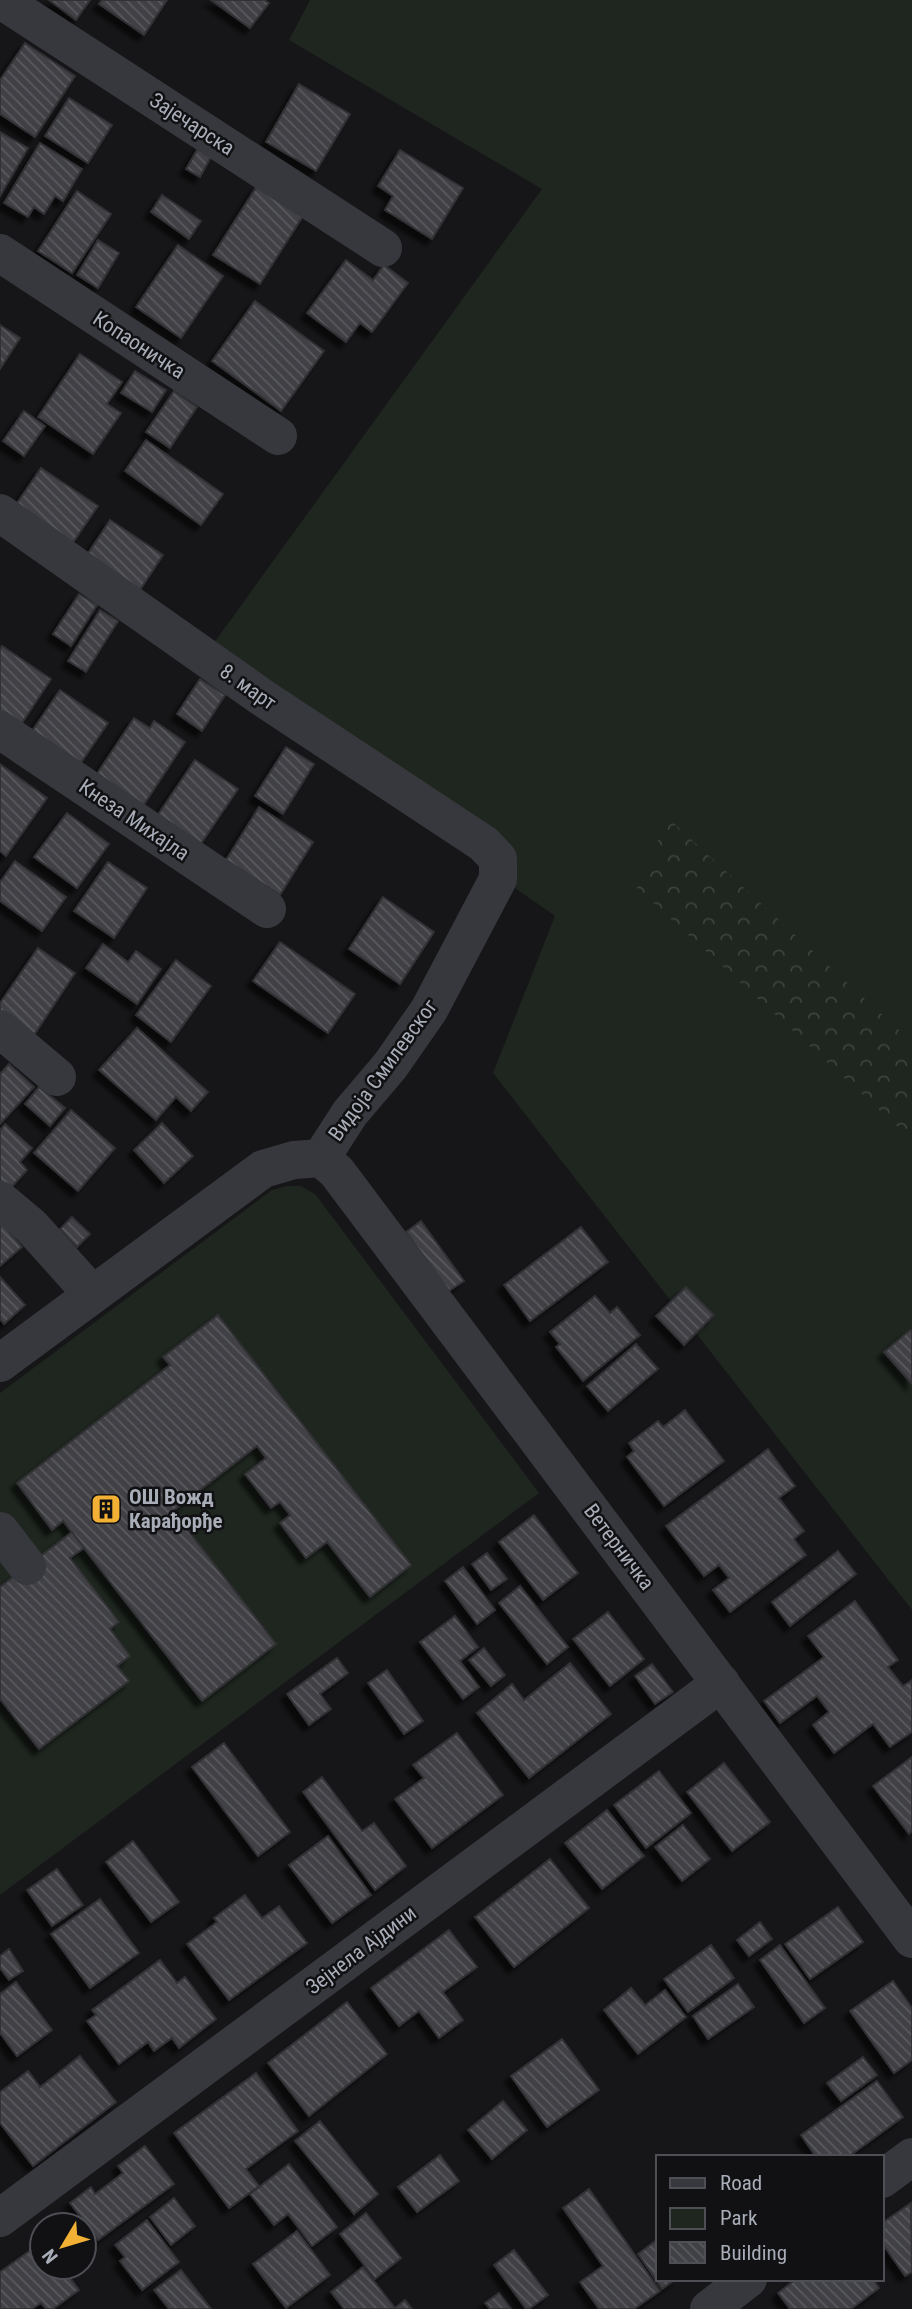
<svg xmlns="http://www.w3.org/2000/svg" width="912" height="2309" font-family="'Roboto Condensed',sans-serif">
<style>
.green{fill:#1e261f}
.forest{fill:url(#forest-crowns)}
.building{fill:url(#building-back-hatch);stroke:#303034;stroke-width:2;filter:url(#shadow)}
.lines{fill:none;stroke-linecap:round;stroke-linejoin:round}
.street{stroke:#37383d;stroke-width:38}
.labels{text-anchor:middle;stroke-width:5;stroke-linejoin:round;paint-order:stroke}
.street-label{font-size:21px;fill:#a8adb8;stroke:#111113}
.poi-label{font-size:21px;font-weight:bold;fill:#a8adb8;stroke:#111113;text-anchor:start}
</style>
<defs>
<pattern id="forest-crowns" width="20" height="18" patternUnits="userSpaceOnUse" patternTransform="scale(1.75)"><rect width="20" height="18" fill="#1e261f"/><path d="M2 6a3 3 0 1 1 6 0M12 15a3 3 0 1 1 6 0" fill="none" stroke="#3c433d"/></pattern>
<pattern id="building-back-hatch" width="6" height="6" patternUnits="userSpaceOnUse" patternTransform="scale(1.75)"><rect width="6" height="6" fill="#404145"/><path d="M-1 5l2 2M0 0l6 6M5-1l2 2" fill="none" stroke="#595a5e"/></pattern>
<filter id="shadow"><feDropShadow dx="-6" dy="6" stdDeviation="2" flood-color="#0009"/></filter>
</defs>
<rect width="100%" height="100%" fill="#161618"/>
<g class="green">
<polygon points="310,0 912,0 912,1610 493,1073 555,916 198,665 542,189 289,40"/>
<polygon points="287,1186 301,1186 316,1195 539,1493 0,1895 0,1393 272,1190"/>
</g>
<polygon class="forest" points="668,818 912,1042 912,1140 637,888"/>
<g class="building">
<polygon points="49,0 90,0 76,20"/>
<polygon points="102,0 167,0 144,35 99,4"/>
<polygon points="211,0 264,0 269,3 250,28"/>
<polygon points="25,43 75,76 35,137 0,114 0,80"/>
<polygon points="299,84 350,114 316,171 266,142"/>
<polygon points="69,98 112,125 88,163 45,136"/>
<polygon points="0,132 28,148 0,196"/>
<polygon points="40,143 82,169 63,201 55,196 44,214 34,207 28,217 4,203"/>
<polygon points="200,145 213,153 200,177 186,169"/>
<polygon points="400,150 463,188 432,239 385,210 393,196 378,186"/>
<polygon points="257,186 303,216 260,284 213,255"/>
<polygon points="77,191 111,214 72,273 38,251"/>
<polygon points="162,195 201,221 189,239 151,212"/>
<polygon points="98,240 119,253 98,288 77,275"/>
<polygon points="178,245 223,276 181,338 136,307"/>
<polygon points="346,260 373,280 384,265 408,283 372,332 360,323 346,342 307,313"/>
<polygon points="255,301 324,351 281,411 212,361"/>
<polygon points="0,325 20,338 0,369"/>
<polygon points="80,354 122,382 107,404 121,413 93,454 38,417"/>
<polygon points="135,371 166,390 152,412 121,393"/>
<polygon points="174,391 197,407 170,448 146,432"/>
<polygon points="24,411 45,426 24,456 3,441"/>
<polygon points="146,440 223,494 201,525 125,471"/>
<polygon points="41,468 98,506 72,544 15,506"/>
<polygon points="110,520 163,555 138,593 85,558"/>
<polygon points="79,594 97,605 71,646 53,634"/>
<polygon points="100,610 118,621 86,672 68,661"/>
<polygon points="2,646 51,679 20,726 0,712 0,650"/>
<polygon points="200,679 225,695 202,731 177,714"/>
<polygon points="60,690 108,723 78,767 30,734"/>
<polygon points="134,718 150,728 154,721 185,742 141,809 94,778"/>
<polygon points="286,747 314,764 283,814 255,796"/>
<polygon points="195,760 238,789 200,845 157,816"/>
<polygon points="0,764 47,798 6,856 0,851"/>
<polygon points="259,807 313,842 280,895 226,860"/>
<polygon points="67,813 109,844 77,888 34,857"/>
<polygon points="15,861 66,897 42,931 0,901 0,882"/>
<polygon points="108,862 147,888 114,938 74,911"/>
<polygon points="383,897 434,932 400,984 349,949"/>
<polygon points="280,942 355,994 328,1033 253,981"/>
<polygon points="103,944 128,962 136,951 161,969 137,1004 86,968"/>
<polygon points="38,948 75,973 34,1035 0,1013 0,1003"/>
<polygon points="176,960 211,986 171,1042 136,1015"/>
<polygon points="137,1028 208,1092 191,1111 176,1097 156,1120 99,1070"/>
<polygon points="9,1064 34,1087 0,1124 0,1074"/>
<polygon points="39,1087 65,1108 50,1126 25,1104"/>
<polygon points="71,1110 115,1148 78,1191 34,1153"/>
<polygon points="162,1123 193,1156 164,1183 134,1150"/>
<polygon points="5,1124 32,1148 20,1162 27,1170 7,1192 0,1186 0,1130"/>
<polygon points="72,1217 90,1234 77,1247 60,1229"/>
<polygon points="0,1221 22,1247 0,1266"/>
<polygon points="421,1221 464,1281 449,1291 406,1232"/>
<polygon points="581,1227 608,1262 530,1321 504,1285"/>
<polygon points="0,1277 25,1305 4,1324 0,1319"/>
<polygon points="686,1287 714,1315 684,1345 656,1316"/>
<polygon points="595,1296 610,1313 617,1307 640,1335 583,1381 556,1347 560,1344 550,1332"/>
<polygon points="218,1315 411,1565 370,1597 327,1542 306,1558 280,1523 290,1515 280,1502 271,1508 245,1474 266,1458 257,1446 173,1511 276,1644 202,1701 63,1521 52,1530 17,1483 170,1365 163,1357"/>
<polygon points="910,1330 912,1332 912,1384 884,1352"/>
<polygon points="636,1344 658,1369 608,1411 587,1386"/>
<polygon points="685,1410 724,1461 664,1506 627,1457 634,1451 629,1443 658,1421 663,1427"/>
<polygon points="768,1449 795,1486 779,1498 804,1531 794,1539 806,1555 730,1612 713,1590 729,1578 719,1565 704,1576 666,1526"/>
<polygon points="534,1515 578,1573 543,1600 499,1542"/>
<polygon points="72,1532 84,1548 70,1558 119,1622 110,1629 130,1656 117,1666 129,1681 39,1749 0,1699 0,1587"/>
<polygon points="838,1551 856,1574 790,1626 772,1602"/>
<polygon points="487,1553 507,1579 491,1590 472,1564"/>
<polygon points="463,1567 495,1610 477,1624 445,1581"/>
<polygon points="520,1586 568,1647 547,1664 499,1603"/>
<polygon points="855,1601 898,1660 888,1667 903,1686 912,1680 912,1732 890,1747 873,1724 834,1753 813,1725 829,1712 817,1696 780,1723 764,1701 824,1657 808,1636"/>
<polygon points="608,1612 644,1659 610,1686 573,1639"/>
<polygon points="455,1616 478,1647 460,1661 479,1687 463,1699 420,1642"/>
<polygon points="484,1648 505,1675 491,1686 469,1660"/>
<polygon points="337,1658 348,1673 320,1694 331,1709 309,1725 287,1694"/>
<polygon points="570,1663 611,1714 529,1778 477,1713 512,1684 524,1700"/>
<polygon points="652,1664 673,1692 655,1704 635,1676"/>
<polygon points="387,1670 423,1721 404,1734 368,1683"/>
<polygon points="457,1733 503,1795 432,1848 395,1799 424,1778 413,1765"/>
<polygon points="224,1743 290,1832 258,1856 192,1767"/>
<polygon points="912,1757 912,1831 909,1834 873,1786"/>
<polygon points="724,1763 770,1822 732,1851 687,1792"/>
<polygon points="659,1771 691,1813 646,1848 614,1805"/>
<polygon points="322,1777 362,1831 374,1823 406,1866 375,1890 303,1792"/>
<polygon points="607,1810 644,1856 602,1889 565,1843"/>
<polygon points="683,1825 710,1859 682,1881 655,1847"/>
<polygon points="328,1836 371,1895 332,1923 289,1865"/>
<polygon points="133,1841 179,1902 151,1922 106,1862"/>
<polygon points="550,1859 589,1908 514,1967 475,1917"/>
<polygon points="57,1869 83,1905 52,1926 27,1890"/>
<polygon points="245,1895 262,1918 279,1906 307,1943 229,2000 187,1944 217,1922 214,1918"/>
<polygon points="100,1899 139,1953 90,1988 51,1934"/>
<polygon points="838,1907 863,1942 810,1979 785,1944"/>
<polygon points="760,1922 772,1939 749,1956 737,1940"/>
<polygon points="449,1930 477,1967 443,1992 463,2020 439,2038 419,2011 399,2026 371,1988"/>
<polygon points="711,1945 734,1978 688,2012 664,1979"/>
<polygon points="780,1945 825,2008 804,2023 760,1960"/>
<polygon points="9,1949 23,1971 9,1980 0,1968 0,1956"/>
<polygon points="160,1960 177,1983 185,1977 216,2019 179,2048 172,2038 154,2051 148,2042 119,2064 87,2021 96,2015 92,2010"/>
<polygon points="893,1981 912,2008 912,2060 894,2073 850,2011"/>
<polygon points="16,1982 52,2030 17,2056 0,2033 0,1994"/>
<polygon points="738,1984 754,2007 708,2039 693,2016"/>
<polygon points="631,1988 645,2005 665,1990 686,2017 638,2054 604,2010"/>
<polygon points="347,2002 387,2054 309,2116 268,2063"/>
<polygon points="562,2039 599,2090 547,2127 511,2076"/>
<polygon points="80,2056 116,2102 33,2166 0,2123 0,2092 28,2071 40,2087"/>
<polygon points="863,2057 877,2075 841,2101 827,2083"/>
<polygon points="256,2073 298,2131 246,2169 259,2186 229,2208 174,2133"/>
<polygon points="877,2081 903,2117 848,2157 816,2157 801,2135"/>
<polygon points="503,2101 527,2130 492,2159 468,2130"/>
<polygon points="320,2121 378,2194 354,2214 295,2141"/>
<polygon points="145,2146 174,2184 98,2240 70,2203 91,2187 95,2194 123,2173 118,2166"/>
<polygon points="440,2155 459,2181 417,2212 398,2187"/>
<polygon points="289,2164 337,2227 312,2246 288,2214 274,2225 250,2194"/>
<polygon points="589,2189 660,2291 634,2309 599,2309 580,2282 603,2266 563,2208"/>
<polygon points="174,2198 195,2226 171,2245 150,2217"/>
<polygon points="911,2203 912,2272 905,2276 882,2243 882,2223"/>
<polygon points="366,2213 401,2258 375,2279 340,2234"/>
<polygon points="147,2220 179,2262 142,2290 120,2261 125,2257 115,2245"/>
<polygon points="297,2231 330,2275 286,2308 253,2264"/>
<polygon points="658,2239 658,2279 676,2279 662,2289 638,2254"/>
<polygon points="42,2242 42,2267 62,2267 79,2290 53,2309 46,2309 41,2303 32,2309 0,2309 0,2272"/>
<polygon points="514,2250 548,2295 529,2309 526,2309 494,2265"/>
<polygon points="363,2267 395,2308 405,2300 412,2309 344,2309 331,2292"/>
<polygon points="181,2270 211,2309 169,2309 154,2290"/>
<polygon points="796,2279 873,2279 879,2288 851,2309 790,2309 778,2293"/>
<polygon points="499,2293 511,2309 490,2309 485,2303"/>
</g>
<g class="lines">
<g class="street">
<polyline points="1,0 383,248"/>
<polyline points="0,253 278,436"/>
<polyline points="0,513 263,698 484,844 498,859 498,879 429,1010 390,1066 350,1113 321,1158"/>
<polyline points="0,730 267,909"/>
<polyline points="0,1029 57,1077"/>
<polyline points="321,1158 337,1172 912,1939"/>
<polyline points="0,1200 31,1226 92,1294"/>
<polyline points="0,1363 263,1169 294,1160 321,1158"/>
<polyline points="0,1531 27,1566"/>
<polyline points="882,2179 912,2157"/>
<polyline points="0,2218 721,1683"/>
<polyline points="709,2309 748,2279"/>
</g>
</g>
<defs>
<g id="building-square" transform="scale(1.575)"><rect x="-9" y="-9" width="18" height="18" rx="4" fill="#f2b134" stroke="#111113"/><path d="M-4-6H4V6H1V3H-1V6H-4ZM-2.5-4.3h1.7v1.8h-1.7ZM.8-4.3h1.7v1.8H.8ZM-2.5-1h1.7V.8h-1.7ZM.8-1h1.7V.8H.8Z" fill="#111"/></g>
</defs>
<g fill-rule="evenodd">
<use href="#building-square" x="106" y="1509"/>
</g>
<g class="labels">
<g class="street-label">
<text transform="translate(192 124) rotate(33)" y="7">Зајечарска</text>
<text transform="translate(139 345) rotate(33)" y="7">Копаоничка</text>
<text transform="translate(248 687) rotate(35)" y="7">8. март</text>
<text transform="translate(134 820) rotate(34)" y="7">Кнеза Михајла</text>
<text transform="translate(383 1070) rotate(-54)" y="7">Видоја Смилевског</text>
<text transform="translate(619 1547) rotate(53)" y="7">Ветерничка</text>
<text transform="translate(361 1950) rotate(-37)" y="7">Зејнела Ајдини</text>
</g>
<g class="poi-label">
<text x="129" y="1504">ОШ Вожд<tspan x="129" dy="24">Карађорђе</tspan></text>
</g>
</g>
<rect x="656" y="2155" width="228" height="126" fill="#111113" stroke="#4d4f55" stroke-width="2"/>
<rect x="670" y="2178" width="35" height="10" fill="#37383d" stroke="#4d4f55" stroke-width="2"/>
<text x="720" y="2190" font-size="21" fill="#a8adb8">Road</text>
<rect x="670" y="2208" width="35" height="21" fill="#1e261f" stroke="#4d4f55" stroke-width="2"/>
<text x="720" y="2225" font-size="21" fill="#a8adb8">Park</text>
<rect x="670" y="2242" width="35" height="21" fill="url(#building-back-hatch)" stroke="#4d4f55" stroke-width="2"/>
<text x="720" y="2260" font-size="21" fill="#a8adb8">Building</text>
<g transform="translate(63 2246) rotate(232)"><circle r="33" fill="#111113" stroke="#4d4f55" stroke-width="2"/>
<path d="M0-5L12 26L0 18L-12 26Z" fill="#f2b134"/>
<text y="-10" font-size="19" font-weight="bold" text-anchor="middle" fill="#a8adb8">N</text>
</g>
</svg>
